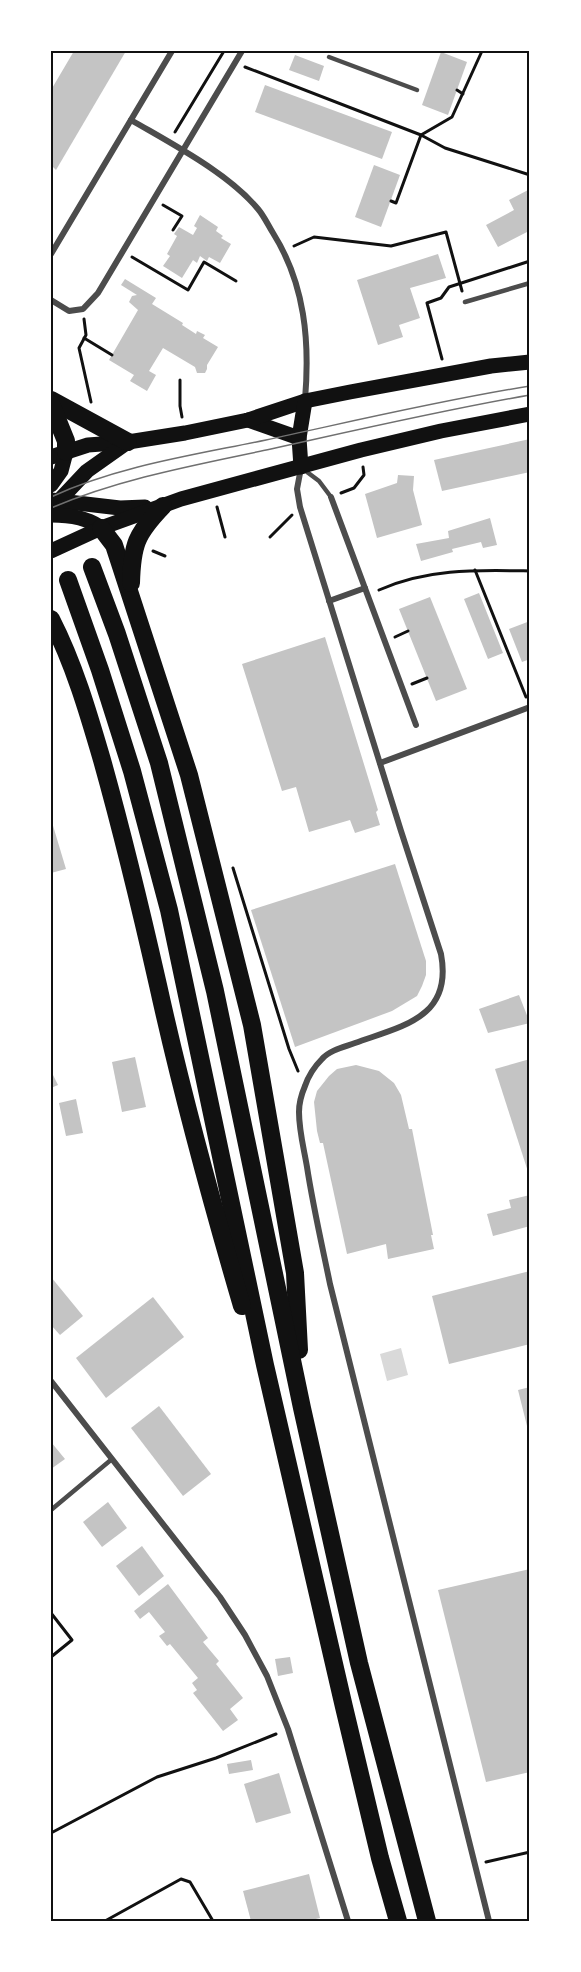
<svg xmlns="http://www.w3.org/2000/svg" width="581" height="1972" font-family="'Exo 2',sans-serif">
<style>
.water{fill:#d9d9d9}
.building{fill:#c4c4c4}
.lines{fill:none;stroke-linecap:round;stroke-linejoin:round}
.path{stroke:#111;stroke-width:3}
.service{stroke:#4c4c4c;stroke-width:4.5}
.minor{stroke:#4c4c4c;stroke-width:6}
.primary{stroke:#111;stroke-width:15}
.motorway{stroke:#111;stroke-width:18}
.tram{stroke:#707070;stroke-width:1.5}
.neatline{fill:none;stroke:#111;stroke-width:2}
</style>
<rect width="100%" height="100%" fill="#fff"/>
<polygon class="water" points="401,1348 408,1375 387,1381 380,1354"/>
<g class="building">
<polygon points="74,51 126,51 56,170 51,165 51,90"/>
<polygon points="441,52 467,62 448,115 422,105"/>
<polygon points="295,55 324,66 319,81 289,70"/>
<polygon points="265,85 392,132 382,159 255,112"/>
<polygon points="374,165 400,175 381,227 355,217"/>
<polygon points="530,189 530,238 527,232 498,247 486,225 514,210 509,200"/>
<polygon points="200,215 218,227 216,231 223,236 221,238 231,244 220,263 209,257 207,261 200,256 197,263 193,260 182,278 163,266 170,256 167,254 177,236 174,234 179,227 193,235 197,228 194,226"/>
<polygon points="438,254 446,278 410,288 420,318 399,325 403,337 378,345 357,280"/>
<polygon points="125,279 156,298 152,304 183,323 182,325 196,334 197,331 205,335 203,338 218,347 207,365 207,369 205,373 197,373 195,367 163,348 149,371 156,375 147,391 130,381 134,375 109,360 138,310 129,302 132,296 137,295 121,285"/>
<polygon points="530,439 530,472 442,491 434,460"/>
<polygon points="398,475 414,476 413,490 422,525 377,538 365,494 397,483"/>
<polygon points="490,518 497,545 483,548 481,542 452,549 453,552 421,561 416,544 449,538 448,531"/>
<polygon points="479,593 503,653 488,659 464,599"/>
<polygon points="430,597 467,689 436,701 399,609"/>
<polygon points="530,621 530,659 522,662 509,629"/>
<polygon points="325,637 378,810 376,812 380,825 355,833 350,820 309,832 296,787 282,791 242,664"/>
<polygon points="51,819 66,869 51,873"/>
<polygon points="395,864 426,961 426,975 422,986 417,996 392,1011 295,1047 251,910"/>
<polygon points="519,995 530,1023 488,1033 479,1009"/>
<polygon points="135,1057 146,1107 122,1112 112,1062"/>
<polygon points="530,1059 530,1178 495,1069"/>
<polygon points="356,1065 379,1071 394,1083 401,1095 409,1129 412,1129 433,1235 431,1235 434,1249 388,1259 386,1244 347,1254 323,1143 320,1143 317,1131 314,1102 317,1091 329,1076 337,1069"/>
<polygon points="51,1071 58,1085 51,1088"/>
<polygon points="76,1099 83,1133 66,1136 59,1103"/>
<polygon points="530,1195 530,1226 493,1236 487,1214 511,1208 509,1200"/>
<polygon points="530,1271 530,1344 449,1364 432,1296"/>
<polygon points="51,1277 83,1316 60,1335 51,1325"/>
<polygon points="153,1297 184,1337 106,1398 76,1358"/>
<polygon points="530,1387 530,1434 529,1434 518,1390"/>
<polygon points="159,1406 211,1474 183,1496 131,1428"/>
<polygon points="51,1442 65,1459 51,1469"/>
<polygon points="108,1502 127,1528 102,1547 83,1522"/>
<polygon points="142,1546 164,1576 139,1596 116,1566"/>
<polygon points="530,1569 530,1772 486,1782 438,1590"/>
<polygon points="168,1584 208,1638 203,1642 219,1661 216,1664 243,1698 230,1709 238,1720 223,1731 193,1693 197,1690 192,1683 198,1678 170,1644 167,1646 159,1636 165,1632 149,1612 140,1619 134,1611"/>
<polygon points="290,1657 293,1673 278,1676 275,1659"/>
<polygon points="251,1760 253,1770 229,1774 227,1764"/>
<polygon points="279,1773 291,1813 256,1823 244,1784"/>
<polygon points="309,1874 320,1918 307,1921 251,1921 243,1891"/>
</g>
<g class="lines">
<g class="path">
<polyline points="245,67 421,135 445,148 530,175"/>
<polyline points="457,90 463,94"/>
<polyline points="175,132 224,51"/>
<polyline points="391,201 396,203 421,135 452,117 482,51"/>
<polyline points="163,205 182,216 173,230"/>
<polyline points="294,246 314,237 391,246 446,232 462,291"/>
<polyline points="132,257 188,290 204,262 236,281"/>
<polyline points="84,319 86,335 79,348 91,402"/>
<polyline points="84,338 112,355"/>
<polyline points="442,359 427,303 441,298 449,287 530,261"/>
<polyline points="180,380 180,406 182,417"/>
<polyline points="341,493 354,488 364,475 363,467"/>
<polyline points="217,507 225,537"/>
<polyline points="270,537 292,515"/>
<polyline points="153,551 165,556"/>
<polyline points="475,570 526,697"/>
<path d="M379 590C427 568 478 570 530 571"/>
<polyline points="395,637 408,631"/>
<polyline points="412,684 427,678"/>
<polyline points="233,868 289,1049 298,1071"/>
<polyline points="51,1613 72,1640 51,1657"/>
<polyline points="51,1833 157,1777 216,1758 276,1734"/>
<polyline points="486,1862 530,1852"/>
<polyline points="105,1921 181,1879 190,1882 213,1921"/>
</g>
<g class="service">
<polyline points="329,57 417,90"/>
<polyline points="465,302 530,283"/>
<polyline points="303,469 319,481 331,497"/>
<polyline points="51,1510 112,1459"/>
</g>
<g class="minor">
<path d="M131 120C172 144 228 173 258 209 264 216 268 225 273 233 305 284 310 341 305 400"/>
<polyline points="51,254 172,51"/>
<polyline points="51,300 69,311 83,309 98,293 242,51"/>
<path d="M301 468 297 489 300 507 401 831 441 954C453 1018 402 1026 355 1043 344 1047 330 1050 322 1059 315 1066 308 1077 305 1086 302 1093 299 1104 299 1112 299 1131 304 1149 307 1167 313 1206 322 1245 330 1284L489 1921"/>
<polyline points="331,497 416,725"/>
<polyline points="329,601 365,588"/>
<polyline points="380,763 530,707"/>
<polyline points="51,1381 220,1597 245,1635 267,1676 288,1729 348,1921"/>
</g>
<g class="primary">
<polyline points="248,420 299,438"/>
<polyline points="51,457 88,445 128,442 185,433 248,420 305,401 350,392 491,366 530,362"/>
<polyline points="301,467 299,438 305,401"/>
<polyline points="51,485 61,471 66,452"/>
<polyline points="51,500 120,508 145,507"/>
<polyline points="55,505 87,471 128,442"/>
<path d="M51 515C68 515 87 517 101 528"/>
<polyline points="51,551 101,528 181,499 361,450 441,431 530,414"/>
</g>
<g class="motorway">
<polyline points="51,400 128,442"/>
<polyline points="51,404 66,441 66,452"/>
<polyline points="101,528 114,545 189,775 252,1025 295,1273 299,1350"/>
<polyline points="92,567 117,634 159,763 215,991 302,1408 359,1663 427,1921"/>
<polyline points="68,580 100,670 132,771 169,910 265,1365 344,1707 380,1858 398,1921"/>
<path d="M131 583C132 545 136 534 163 506"/>
<path d="M51 619C74 664 88 712 102 760 123 835 141 910 158 985 182 1094 211 1200 242 1306"/>
</g>
<g class="tram">
<path d="M51 497C118 466 194 455 266 440 354 421 442 400 530 386"/>
<path d="M51 508C122 478 196 465 271 449 357 430 443 410 530 395"/>
</g>
</g>
<rect width="581" height="1972" fill="none" stroke="#ffffff" stroke-width="105"/>
<rect x="52" y="52" width="476" height="1868" class="neatline"/>
</svg>
